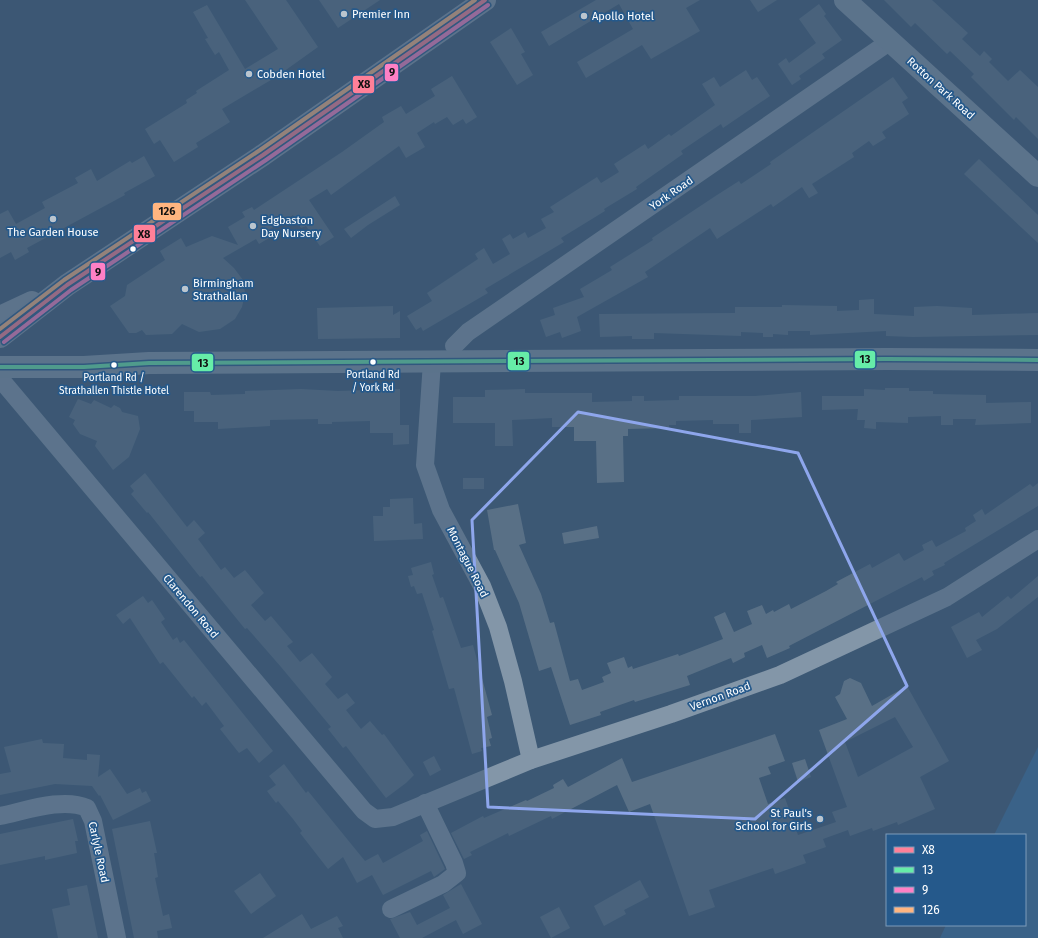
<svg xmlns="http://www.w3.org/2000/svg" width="1038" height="938" font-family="'Fira Sans',sans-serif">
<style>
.green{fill:#396fa1}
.building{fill:#597086;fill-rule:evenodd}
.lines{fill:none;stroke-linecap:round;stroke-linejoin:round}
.minor{stroke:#8396a8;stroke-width:18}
.major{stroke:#8294a7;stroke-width:22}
.highway{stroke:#8394a7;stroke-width:22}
.bus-1-casing{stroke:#25598b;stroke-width:7}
.bus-2-casing{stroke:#25598b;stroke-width:7}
.bus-3-casing{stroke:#25598b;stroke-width:7}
.bus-4-casing{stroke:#25598b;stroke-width:7}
.bus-1{stroke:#ff8098;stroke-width:4}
.bus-2{stroke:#66eda8;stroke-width:4}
.bus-3{stroke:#ff80c5;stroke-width:4}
.bus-4{stroke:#ffb580;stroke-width:4}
.marked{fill:none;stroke:#8ea6ec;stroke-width:3;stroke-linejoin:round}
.poi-dot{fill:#bbc5ce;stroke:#25598b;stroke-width:1.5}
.bus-dot{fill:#fff;stroke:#25598b;stroke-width:1.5}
.labels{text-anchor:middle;stroke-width:3.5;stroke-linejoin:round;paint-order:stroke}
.bus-label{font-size:10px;fill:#fff;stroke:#25598b}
.poi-label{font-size:11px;fill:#fff;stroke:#25598b;text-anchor:start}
.street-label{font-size:11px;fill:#fff;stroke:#25598b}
.line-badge{stroke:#25598b;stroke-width:1.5}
.pale-badge-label{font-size:11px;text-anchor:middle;font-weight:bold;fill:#111}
</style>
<rect width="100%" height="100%" fill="#3c5874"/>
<polygon class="green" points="1038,747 1038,938 940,938 946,925 1025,925 1025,835 994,835"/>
<g class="building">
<polygon points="245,0 286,0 318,47 276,77 222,109 230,122 196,143 198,147 174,162 160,140 154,144 145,129 187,103 186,100 197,93 196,91 229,70 219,52 215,55 205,39 208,38 193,12 207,5 245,69 278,49"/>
<polygon points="319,0 380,0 338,28"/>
<polygon points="596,0 700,0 686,8 700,31 651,59 642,45 586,78 577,62 633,29 619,4 549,46 541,32"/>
<polygon points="750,0 777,0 758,12"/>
<polygon points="884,0 932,0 968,33 962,39 980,56 984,51 992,59 989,62 1008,81 1020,70 1038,87 1038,139 1016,117 1014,120 971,77 974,74 950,51 947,54 915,23 911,27"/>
<polygon points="819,4 826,14 824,16 842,40 822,54 825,58 799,76 801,79 792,85 778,64 786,58 789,63 816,43 799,19"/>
<polygon points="511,28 525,52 521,54 533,75 517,85 490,42"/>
<polygon points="746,70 752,80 757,77 770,96 723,128 721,124 681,151 683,154 636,187 637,189 604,209 605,211 561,238 564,242 485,289 488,293 423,331 421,327 416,330 407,316 432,301 427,293 478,259 475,254 484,248 493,264 510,254 502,239 510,234 513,239 525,232 528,238 546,228 541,219 554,212 550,207 597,177 601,183 619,172 614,164 645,144 648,149 669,134 671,136 715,105 702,84 714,77 720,87"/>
<polygon points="452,76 477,117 466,124 463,119 453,125 447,117 435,124 434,122 417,133 425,147 406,158 399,146 331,195 327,189 309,200 334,237 320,246 306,226 301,228 293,215 270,229 274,235 259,244 256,239 223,258 234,268 243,280 245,293 242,307 235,319 220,329 199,332 182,324 172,334 146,335 142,330 136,333 129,333 110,306 125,296 127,285 165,260 160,251 181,238 186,247 212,236 238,245 228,227 245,217 242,212 252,207 254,210 342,152 384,122 382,117 401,106 406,114 435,96 431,89"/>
<polygon points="893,77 908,98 902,102 909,114 882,132 886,138 873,146 869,141 852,153 854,157 812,184 818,193 809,198 802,187 773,207 771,204 717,239 710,228 645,272 648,277 577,317 581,331 562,338 560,332 546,337 540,320 555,315 553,308 584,297 580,289 612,270 610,267 653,240 652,238 717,195 739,181 741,184 771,164 770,162"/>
<polygon points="144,156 155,176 124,193 125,195 27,248 29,252 15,260 11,252 0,258 0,214 8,210 16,224 45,208 42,202 78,183 75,178 91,169 97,181 130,161 132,163"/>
<polygon points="979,159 1038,215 1038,243 964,174"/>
<polygon points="395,196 400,205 368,225 351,238 344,229"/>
<polygon points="874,299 874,314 914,316 914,307 937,306 972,308 972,315 1038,313 1038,335 913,337 886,336 886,331 810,335 810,331 788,331 788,335 773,334 773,337 763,337 763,333 741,332 741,336 654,333 654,339 632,339 632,336 600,337 599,314 735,313 735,307 782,307 782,305 837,306 837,311 859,310 859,300"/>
<polygon points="393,306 393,315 400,311 400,338 318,339 317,308"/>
<polygon points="885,388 909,388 909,391 933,391 933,394 986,395 986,403 1031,402 1031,423 975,425 976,419 953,419 953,425 941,425 941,416 908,417 908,423 876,422 876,429 864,428 865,420 857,420 858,409 822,410 822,396 864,396 864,389 885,390"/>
<polygon points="301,389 338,391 400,389 400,425 409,425 409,444 393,445 393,433 370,433 370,421 332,422 332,424 318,424 318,419 270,420 270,426 218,429 218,422 194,422 194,411 184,411 184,392 210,392 211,395 245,394 245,391"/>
<polygon points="525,389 525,393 592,393 592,402 632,401 632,396 644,396 644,401 679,400 679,396 755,396 801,392 802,417 751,420 751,433 739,433 739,424 713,424 713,420 676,421 676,425 669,425 669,428 628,429 628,436 623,436 624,482 597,483 596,441 574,441 574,427 552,427 552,418 512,420 513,446 495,446 495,423 453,423 453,397 485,397 485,390"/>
<polygon points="78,399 91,404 94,400 111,408 114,405 120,408 122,412 138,416 140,429 129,457 113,470 95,446 97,441 80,434 73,424 75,420 69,417"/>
<polygon points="145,473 187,527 194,520 205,533 198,539 221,570 225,567 234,578 245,570 264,593 251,605 265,621 271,616 293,642 287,646 300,662 312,653 332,677 325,684 338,699 347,693 355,703 346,710 361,729 370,721 382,735 384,734 414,775 406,783 386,798 346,746 343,748 328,729 331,727 281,667 247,628 245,629 202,576 200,577 148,512 147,513 131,494 134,491 130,486"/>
<rect x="463" y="478" width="21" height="11"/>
<polygon points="1038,483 1038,506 944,563 945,565 932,571 934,575 924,581 922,577 789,646 790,648 767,658 762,645 744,653 745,657 733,663 731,658 687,676 690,685 635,702 634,700 600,712 601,715 570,725 551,667 539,671 519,603 495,550 494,550 487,510 518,504 526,543 519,545 541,594 550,623 554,622 570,681 578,679 582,690 604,682 602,677 611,673 607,663 624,657 628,668 632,666 633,669 678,654 679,656 723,639 714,617 725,612 734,632 752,624 747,611 762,605 766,614 773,610 774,612 789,604 791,609 826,591 838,584 836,582 870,564 872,568 899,553 904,561 924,550 922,545 932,540 936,547 966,531 965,528 976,521 973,515 982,509 985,515 1030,484 1033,487"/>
<polygon points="413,498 414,524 422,523 423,539 374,541 373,516 383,516 383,507 390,507 390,499"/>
<polygon points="597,526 599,538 564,544 562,533"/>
<polygon points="431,562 434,574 432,575 440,598 443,597 461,648 473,645 492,715 487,717 492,738 489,739 491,746 481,748 482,751 472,754 454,688 449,689 432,631 434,630 422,593 417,594 414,586 411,587 408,576 413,575 411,568"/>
<polygon points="1038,576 1038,597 997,629 976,640 982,650 967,658 951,627 979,612 982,617 1008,596 1011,599"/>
<polygon points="143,596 148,603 152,600 161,613 165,619 161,622 173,640 177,637 180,643 184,640 273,751 259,763 247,748 239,753 220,729 224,726 206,702 202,706 194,696 192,698 163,662 160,664 130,618 123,624 116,615"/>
<path d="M850 678 861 683 872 706 907 686 949 761 920 777 935 809 898 825 897 822 873 831 872 828 850 836 848 830 823 839 826 847 803 855 806 863 775 874 773 868 709 890 715 907 689 916 650 804 629 812 617 785 552 819 551 816 509 836 508 833 470 852 472 855 464 859 451 833 483 816 484 818 526 800 527 801 554 788 553 785 563 779 568 787 622 758 632 782 775 734 785 761 768 767 771 774 759 778 768 804 785 798 798 835 836 822 832 812 847 807 819 730 847 719 835 697 840 694 844 681ZM895 717 913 747 858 777 845 742Z"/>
<polygon points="42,739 43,743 64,744 63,758 87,760 87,754 100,755 98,777 110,769 127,794 140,788 142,793 146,791 151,801 113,820 100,795 99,796 92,786 55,784 0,795 0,774 11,772 4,747"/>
<polygon points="434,756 441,770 430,776 423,762"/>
<polygon points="805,759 811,777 798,782 792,763"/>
<polygon points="284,764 306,793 308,791 365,861 378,854 383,863 423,841 420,835 427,831 445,869 434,877 431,871 383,895 372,875 357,883 343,857 328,869 300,833 302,831 293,819 278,801 276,803 267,791 276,785 269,776"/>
<polygon points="73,819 78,841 75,841 77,853 45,860 45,856 0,865 0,834"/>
<polygon points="150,821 157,853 154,853 158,877 155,878 163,916 169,914 172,928 157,931 158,938 134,938 112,829"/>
<polygon points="260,873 276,896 251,914 234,891"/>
<polygon points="640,880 649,897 624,910 626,914 604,926 594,906"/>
<polygon points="461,884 482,924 463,934 456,920 422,938 400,938 390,919 410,912 417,925 450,908 443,895"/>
<polygon points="87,885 98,938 58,938 52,909 70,905 67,889"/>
<polygon points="559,907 570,928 551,938 540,917"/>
<polygon points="302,914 311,929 337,916 343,926 338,928 343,938 263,938"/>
</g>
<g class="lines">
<g class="minor">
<polyline points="454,346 468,332 889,42"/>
<polyline points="432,362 425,465 441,510 482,586 498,627 513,681 531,760"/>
<polyline points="3,382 364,811 375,819 393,817 531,760 671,714 780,675 947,597 1038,539"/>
<path d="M0 816C25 811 63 797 87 808L93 821 117 938"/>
<polyline points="391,909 443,884 457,873 454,863 425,803"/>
</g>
<g class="major">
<polyline points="845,0 1038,176"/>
<polyline points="0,367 84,367 149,363 887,359 1038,360"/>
</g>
<g class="highway">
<polyline points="0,317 32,302"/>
<polyline points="0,337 67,285 263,155 485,0"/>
</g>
<g class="bus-1-casing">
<polyline id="bus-1" points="0,337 67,285 263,155 485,0"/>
</g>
<g class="bus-2-casing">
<polyline id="bus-2" points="0,367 84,367 149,363 887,359 1038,360"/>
</g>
<g class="bus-3-casing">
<polyline id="bus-3" points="4,342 71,290 266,160 488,5"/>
</g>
<g class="bus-4-casing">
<polyline id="bus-4" points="0,329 64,280 260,150 475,0"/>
</g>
<use href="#bus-1" class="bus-1"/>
<use href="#bus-2" class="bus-2"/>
<use href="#bus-3" class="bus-3"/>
<use href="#bus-4" class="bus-4"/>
</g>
<path d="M0 0H1038V938H0ZM578 412 798 453 907 686 755 819 488 807 472 520Z" fill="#3c5874" fill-opacity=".55" fill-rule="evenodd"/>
<path class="marked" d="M578 412 798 453 907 686 755 819 488 807 472 520Z"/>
<g class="poi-dot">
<circle cx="344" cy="14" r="4"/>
<circle cx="584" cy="16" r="4"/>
<circle cx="249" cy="74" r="4"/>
<circle cx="53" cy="219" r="4"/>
<circle cx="253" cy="226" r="4"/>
<circle cx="185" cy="289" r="4"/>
<circle cx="820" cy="819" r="4"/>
</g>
<g class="bus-dot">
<circle cx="133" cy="249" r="3.5"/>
<circle cx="373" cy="362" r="3.5"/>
<circle cx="114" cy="365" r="3.5"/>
</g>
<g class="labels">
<g class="bus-label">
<text x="373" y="378">Portland Rd<tspan x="373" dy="13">/ York Rd</tspan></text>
<text x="114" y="381">Portland Rd /<tspan x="114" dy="13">Strathallen Thistle Hotel</tspan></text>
</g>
<g class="poi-label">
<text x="352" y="18">Premier Inn</text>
<text x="592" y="20">Apollo Hotel</text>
<text x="257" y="78">Cobden Hotel</text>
<text x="261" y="224">Edgbaston<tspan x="261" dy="13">Day Nursery</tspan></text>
<text x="53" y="236" text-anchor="middle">The Garden House</text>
<text x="193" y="287">Birmingham<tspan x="193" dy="13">Strathallan</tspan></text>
<text x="812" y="817" text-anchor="end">St Paul's<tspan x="812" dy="13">School for Girls</tspan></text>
</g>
<g class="street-label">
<text transform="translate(941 88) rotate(42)" y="4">Rotton Park Road</text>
<text transform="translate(671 193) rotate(-35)" y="4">York Road</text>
<text transform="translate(468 562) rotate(63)" y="4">Montague Road</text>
<text transform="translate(191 606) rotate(50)" y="4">Clarendon Road</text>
<text transform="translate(720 696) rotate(-20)" y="4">Vernon Road</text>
<text transform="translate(99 852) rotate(78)" y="4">Carlyle Road</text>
</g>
</g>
<g class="line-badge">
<rect x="384" y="63" width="15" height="19" rx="4" fill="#ff80c5"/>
<rect x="352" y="75" width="23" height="19" rx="4" fill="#ff8098"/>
<rect x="152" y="202" width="30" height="19" rx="4" fill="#ffb580"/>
<rect x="133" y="224" width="23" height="19" rx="4" fill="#ff8098"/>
<rect x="90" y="262" width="16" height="19" rx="4" fill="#ff80c5"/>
<rect x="854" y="350" width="22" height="19" rx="4" fill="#66eda8"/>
<rect x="507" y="351" width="23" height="20" rx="4" fill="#66eda8"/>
<rect x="191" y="353" width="23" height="19" rx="4" fill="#66eda8"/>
</g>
<g class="pale-badge-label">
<text x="392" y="76">9</text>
<text x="364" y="88">X8</text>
<text x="167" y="215">126</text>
<text x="144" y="238">X8</text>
<text x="98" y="276">9</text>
<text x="865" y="363">13</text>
<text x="519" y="365">13</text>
<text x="203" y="367">13</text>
</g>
<rect x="886" y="834" width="140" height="92" fill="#25598b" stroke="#7c9bb9"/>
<rect x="894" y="847" width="20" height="6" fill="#ff8098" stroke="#7c9bb9"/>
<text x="922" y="854" font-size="12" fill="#ffffff">X8</text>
<rect x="894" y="867" width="20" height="6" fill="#66eda8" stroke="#7c9bb9"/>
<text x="922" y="874" font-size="12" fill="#ffffff">13</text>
<rect x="894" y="887" width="20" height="6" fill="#ff80c5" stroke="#7c9bb9"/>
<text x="922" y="894" font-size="12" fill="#ffffff">9</text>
<rect x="894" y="907" width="20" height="6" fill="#ffb580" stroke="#7c9bb9"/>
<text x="922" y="914" font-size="12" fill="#ffffff">126</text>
</svg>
